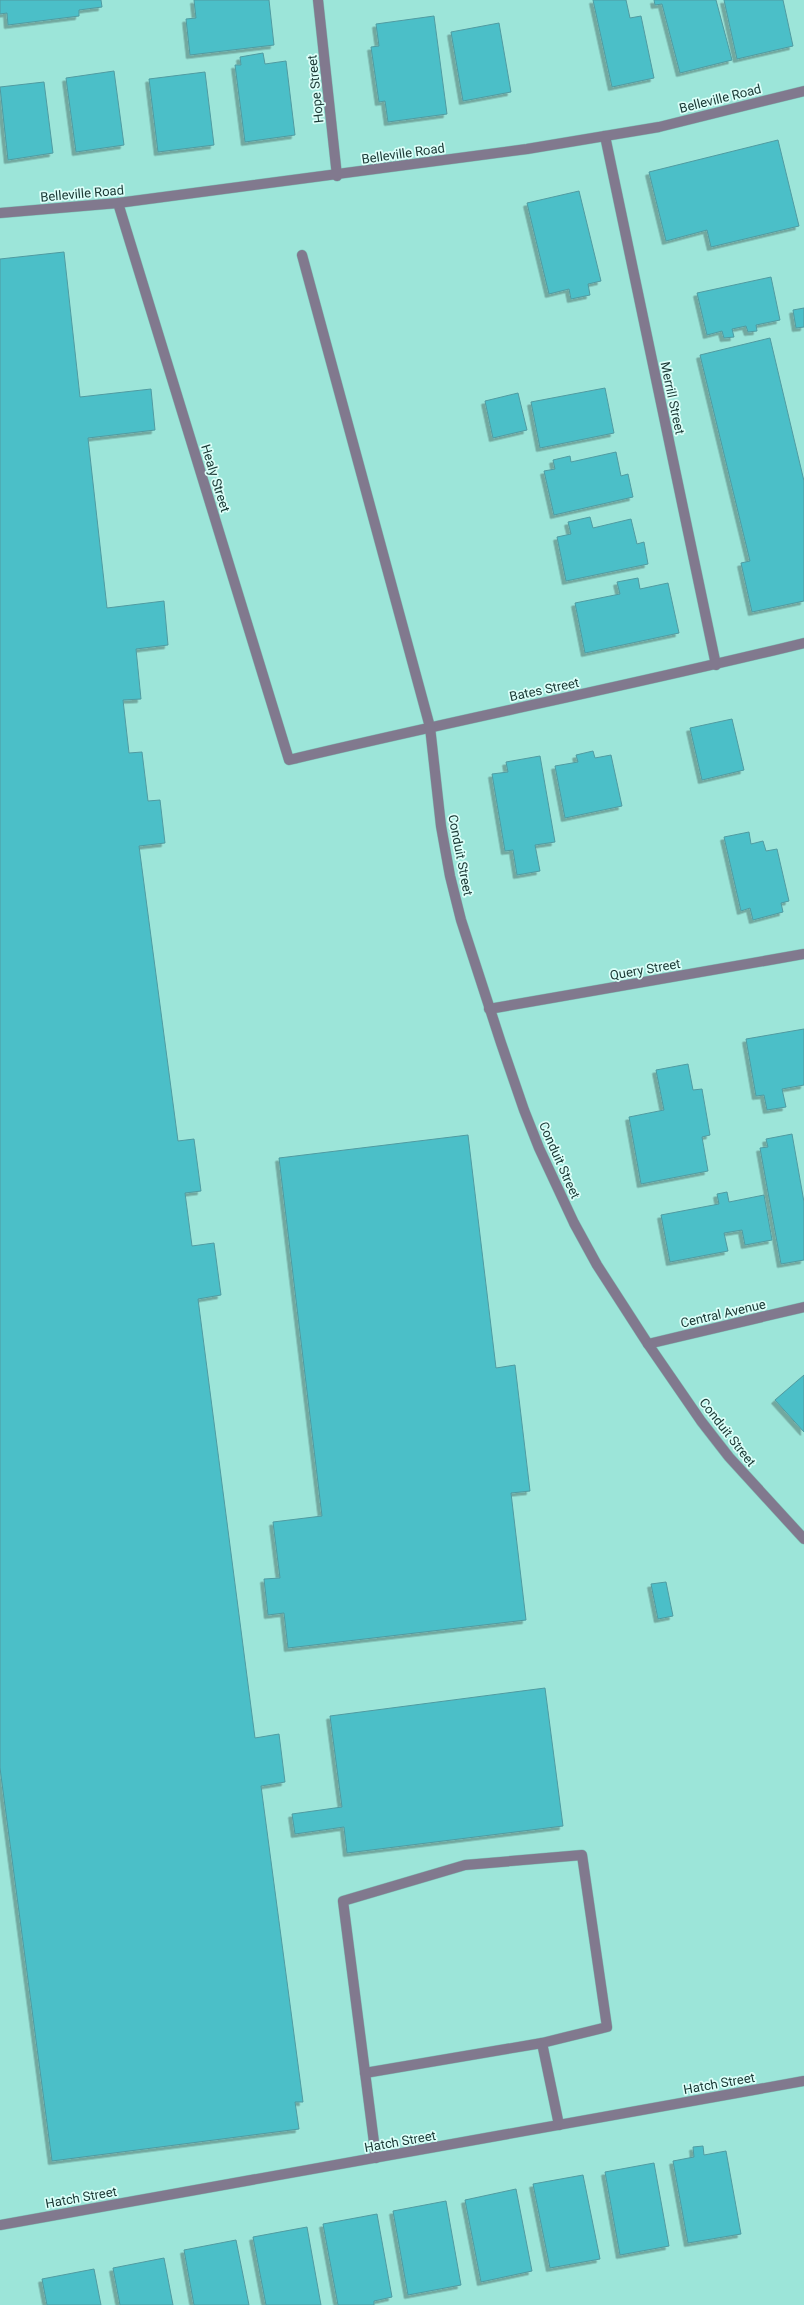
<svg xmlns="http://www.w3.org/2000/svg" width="804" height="2305" font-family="Roboto,sans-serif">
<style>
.building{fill:#4cbfc8;stroke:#509ba1;filter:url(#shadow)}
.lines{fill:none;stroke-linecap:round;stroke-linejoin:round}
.minor-casing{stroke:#82c2b8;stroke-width:11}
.minor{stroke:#81798e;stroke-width:10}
.labels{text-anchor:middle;stroke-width:3.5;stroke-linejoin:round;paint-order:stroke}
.street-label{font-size:13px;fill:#1a3834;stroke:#dbfef8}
</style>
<defs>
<filter id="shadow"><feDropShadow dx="-3.5" dy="3.5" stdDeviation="0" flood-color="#0004"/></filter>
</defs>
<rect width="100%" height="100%" fill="#9ce5d9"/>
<g class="building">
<polygon points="0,0 101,0 102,7 79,10 79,16 8,25 7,13 0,14"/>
<polygon points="194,0 269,0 274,45 190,55 186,19 196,18"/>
<polygon points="593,0 626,0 630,18 641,16 654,78 612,87"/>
<polygon points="654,0 716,0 732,60 680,73 662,4 655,5"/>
<polygon points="724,0 783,0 793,46 737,59"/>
<polygon points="434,16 447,114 388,122 385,101 379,102 371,47 379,46 376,24"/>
<polygon points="499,23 511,92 463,101 451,32"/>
<polygon points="263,53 265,64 286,61 295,135 245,142 235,65 241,65 240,57"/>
<polygon points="114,71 124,145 76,152 66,78"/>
<polygon points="205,72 214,145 158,152 149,79"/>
<polygon points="44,82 53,153 8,160 0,87"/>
<polygon points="778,140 799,226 711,247 707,230 666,241 649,172"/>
<polygon points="579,191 601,281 588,284 590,295 571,299 569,289 549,294 527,203"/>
<polygon points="64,252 80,397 151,389 155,430 88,438 107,608 164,601 168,645 136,649 141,699 123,700 129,753 142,752 148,801 160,800 165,843 139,846 178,1141 194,1139 201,1191 185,1193 192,1246 214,1243 221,1295 198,1299 255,1738 279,1734 285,1782 261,1786 303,2102 295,2102 299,2129 52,2161 0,1768 0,259"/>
<polygon points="771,277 780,320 756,325 757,331 748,332 746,326 732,329 734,337 724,338 722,331 707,335 697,293"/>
<polygon points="804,308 804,327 796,328 793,310"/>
<polygon points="770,338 804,481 804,601 752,612 741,563 750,561 700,355"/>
<polygon points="605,388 614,433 540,448 531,402"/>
<polygon points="518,393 527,430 493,438 485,401"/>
<polygon points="616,452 621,476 628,474 633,497 554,515 544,471 555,469 553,460 570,456 571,462"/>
<polygon points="590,517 593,528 631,519 637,544 644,542 648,564 566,581 557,537 571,534 568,522"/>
<polygon points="638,578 640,589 668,583 679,633 585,653 575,603 620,594 617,582"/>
<polygon points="732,719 744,770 702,780 690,728"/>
<polygon points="593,751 595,758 611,755 622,806 565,818 555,766 578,762 576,755"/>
<polygon points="540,756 555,842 535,845 540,871 517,875 513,850 505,851 492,774 508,772 506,762"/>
<polygon points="749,832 751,844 763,841 766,851 777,849 789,901 781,903 783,912 753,920 750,908 741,911 724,837"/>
<polygon points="804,1029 804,1085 782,1089 786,1107 767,1110 764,1095 756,1096 746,1039"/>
<polygon points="688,1064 693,1090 702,1089 710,1135 702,1137 708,1171 641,1184 629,1117 664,1110 656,1070"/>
<polygon points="792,1134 804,1202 804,1260 781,1264 760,1148 768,1147 766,1139"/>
<polygon points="468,1135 496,1368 515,1365 530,1491 511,1493 526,1620 288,1648 284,1613 268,1615 264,1579 280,1578 273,1522 322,1516 279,1158"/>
<polygon points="727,1192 729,1202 764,1195 772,1240 745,1245 742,1230 724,1233 728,1251 670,1262 661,1215 719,1204 717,1194"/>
<polygon points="804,1375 804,1432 775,1400"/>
<polygon points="666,1582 673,1616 658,1619 651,1584"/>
<polygon points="545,1688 563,1826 347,1853 344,1827 295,1834 292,1814 342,1807 330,1716"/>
<polygon points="703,2146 704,2155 726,2151 741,2234 688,2243 673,2161 694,2157 693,2147"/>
<polygon points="654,2163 669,2246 620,2255 605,2172"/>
<polygon points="583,2175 600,2259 550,2268 533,2184"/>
<polygon points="516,2189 532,2271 481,2282 465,2200"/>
<polygon points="446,2201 461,2285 408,2295 393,2211"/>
<polygon points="377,2214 392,2297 374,2301 374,2305 338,2305 323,2224"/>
<polygon points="307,2227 321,2305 266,2305 253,2237"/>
<polygon points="236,2240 249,2305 194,2305 184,2250"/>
<polygon points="164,2258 173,2305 120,2305 113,2268"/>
<polygon points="94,2269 101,2305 47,2305 42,2279"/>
</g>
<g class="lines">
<g class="minor-casing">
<g id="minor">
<polyline points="318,0 337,176"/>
<polyline points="605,136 716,665"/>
<path d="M118 203 289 760C460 719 633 685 804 643"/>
<polyline points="0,213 118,203 527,149 659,127 804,91"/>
<polyline points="302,255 430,727 441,826 450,876 461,920 501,1043 524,1110 539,1148 574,1223 597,1265 648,1344 701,1421 729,1457 804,1539"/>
<polyline points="489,1009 804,954"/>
<polyline points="648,1344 804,1307"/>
<polyline points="365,2073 542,2043"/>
<polyline points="376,2158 343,1901 465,1865 582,1855 607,2027 542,2043 559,2125"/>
<polyline points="0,2225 804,2081"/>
</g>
</g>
<use href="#minor" class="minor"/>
</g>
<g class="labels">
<g class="street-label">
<text transform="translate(315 89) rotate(-96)" y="5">Hope Street</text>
<text transform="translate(720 98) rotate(-14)" y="5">Belleville Road</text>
<text transform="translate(403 153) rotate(-8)" y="5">Belleville Road</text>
<text transform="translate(82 193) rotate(-5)" y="5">Belleville Road</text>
<text transform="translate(673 398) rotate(78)" y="5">Merrill Street</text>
<text transform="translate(216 478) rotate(73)" y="5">Healy Street</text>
<text transform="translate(544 689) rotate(-12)" y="5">Bates Street</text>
<text transform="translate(461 855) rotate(79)" y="5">Conduit Street</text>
<text transform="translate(645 969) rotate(-10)" y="5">Query Street</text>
<text transform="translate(560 1160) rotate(66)" y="5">Conduit Street</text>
<text transform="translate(723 1313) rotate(-13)" y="5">Central Avenue</text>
<text transform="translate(728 1432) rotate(52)" y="5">Conduit Street</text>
<text transform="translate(719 2083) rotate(-10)" y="5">Hatch Street</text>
<text transform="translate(400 2141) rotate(-10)" y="5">Hatch Street</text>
<text transform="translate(81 2197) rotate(-10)" y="5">Hatch Street</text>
</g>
</g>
</svg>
